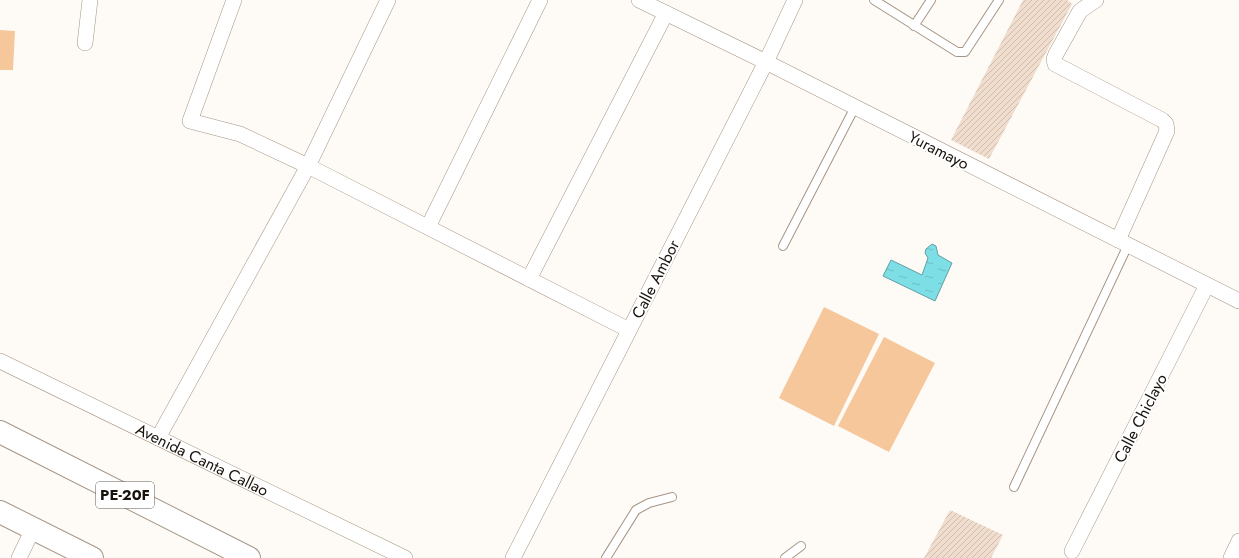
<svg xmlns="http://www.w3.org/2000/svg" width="1239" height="558" font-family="Jost,sans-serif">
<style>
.grass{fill:#f6c79b}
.water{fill:url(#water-ripples);stroke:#5fa1a5}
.building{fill:url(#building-hatch)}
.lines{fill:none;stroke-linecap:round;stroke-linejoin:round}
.lane-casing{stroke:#a69585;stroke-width:10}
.street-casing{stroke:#a69585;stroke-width:16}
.primary-casing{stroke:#a69585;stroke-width:24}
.lane{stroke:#fff;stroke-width:8}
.street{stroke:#fff;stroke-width:15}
.primary{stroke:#fff;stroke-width:22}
.labels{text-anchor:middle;stroke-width:4;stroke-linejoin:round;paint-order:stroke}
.shield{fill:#fff;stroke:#5e5a56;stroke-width:1}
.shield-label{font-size:15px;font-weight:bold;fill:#19130d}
.street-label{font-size:16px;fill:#19130d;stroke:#fff}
</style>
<defs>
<pattern id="water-ripples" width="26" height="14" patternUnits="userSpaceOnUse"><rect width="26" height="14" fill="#7ddee6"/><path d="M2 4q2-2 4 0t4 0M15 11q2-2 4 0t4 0" fill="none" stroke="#6bbec4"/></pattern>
<pattern id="building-hatch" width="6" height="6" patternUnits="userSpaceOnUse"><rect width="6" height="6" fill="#f0ddcd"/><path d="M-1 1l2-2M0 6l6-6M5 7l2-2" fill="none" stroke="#cdbdaf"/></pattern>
</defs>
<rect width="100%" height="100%" fill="#fefbf7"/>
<g class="grass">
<polygon points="0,30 15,31 13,70 0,70"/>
<polygon points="824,307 879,334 834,426 779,398"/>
<polygon points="884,337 935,363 889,452 838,426"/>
</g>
<polygon class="water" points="932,244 936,246 938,255 952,263 935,301 883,276 891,260 922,275 928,258 925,253 926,249"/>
<g class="building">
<polygon points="1023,0 1067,0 1072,4 989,159 951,140"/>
<polygon points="950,510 1003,535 991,558 924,558"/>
</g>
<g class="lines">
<g class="lane-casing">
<g id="lane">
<polyline points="874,0 957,52 965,52 999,0"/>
<polyline points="914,26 931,0"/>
<polyline points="783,246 855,107"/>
<polyline points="1014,487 1128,245"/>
<polyline points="606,558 636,510 649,503 672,497"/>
<polyline points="785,558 801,546"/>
</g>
</g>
<g class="street-casing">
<g id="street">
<polyline points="234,0 190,121 240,134 308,166 629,330"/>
<polyline points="639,0 766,62 1239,301"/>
<polyline points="1096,0 1080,11 1056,54 1054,59 1055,64 1162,120 1166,124 1167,131 1118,240"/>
<polyline points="85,43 90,0"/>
<polyline points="428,227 540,0"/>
<polyline points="529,279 666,13"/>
<path id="s1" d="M0 361 405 558"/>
<polyline points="158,438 308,166 388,0"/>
<polyline points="1072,551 1207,285"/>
<polyline points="19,558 33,529"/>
<polyline points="513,558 766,62 795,0"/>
<polyline points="1231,558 1239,541"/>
</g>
</g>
<g class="primary-casing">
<g id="primary">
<polyline points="0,432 249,558"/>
<polyline points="0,512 92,558"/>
</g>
</g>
<use href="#lane" class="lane"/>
<use href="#street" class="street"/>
<use href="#primary" class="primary"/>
</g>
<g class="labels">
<rect class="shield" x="96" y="482" width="58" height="26" rx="3"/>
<g class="shield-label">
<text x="125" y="500">PE-20F</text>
</g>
<g class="street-label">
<text transform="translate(939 150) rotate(27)" y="6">Yuramayo</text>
<text transform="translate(655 279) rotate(-63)" y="6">Calle Ambor</text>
<text transform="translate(1140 418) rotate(-63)" y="6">Calle Chiclayo</text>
<text dy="6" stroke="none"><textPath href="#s1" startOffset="225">Avenida Canta Callao</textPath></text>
</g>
</g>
</svg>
